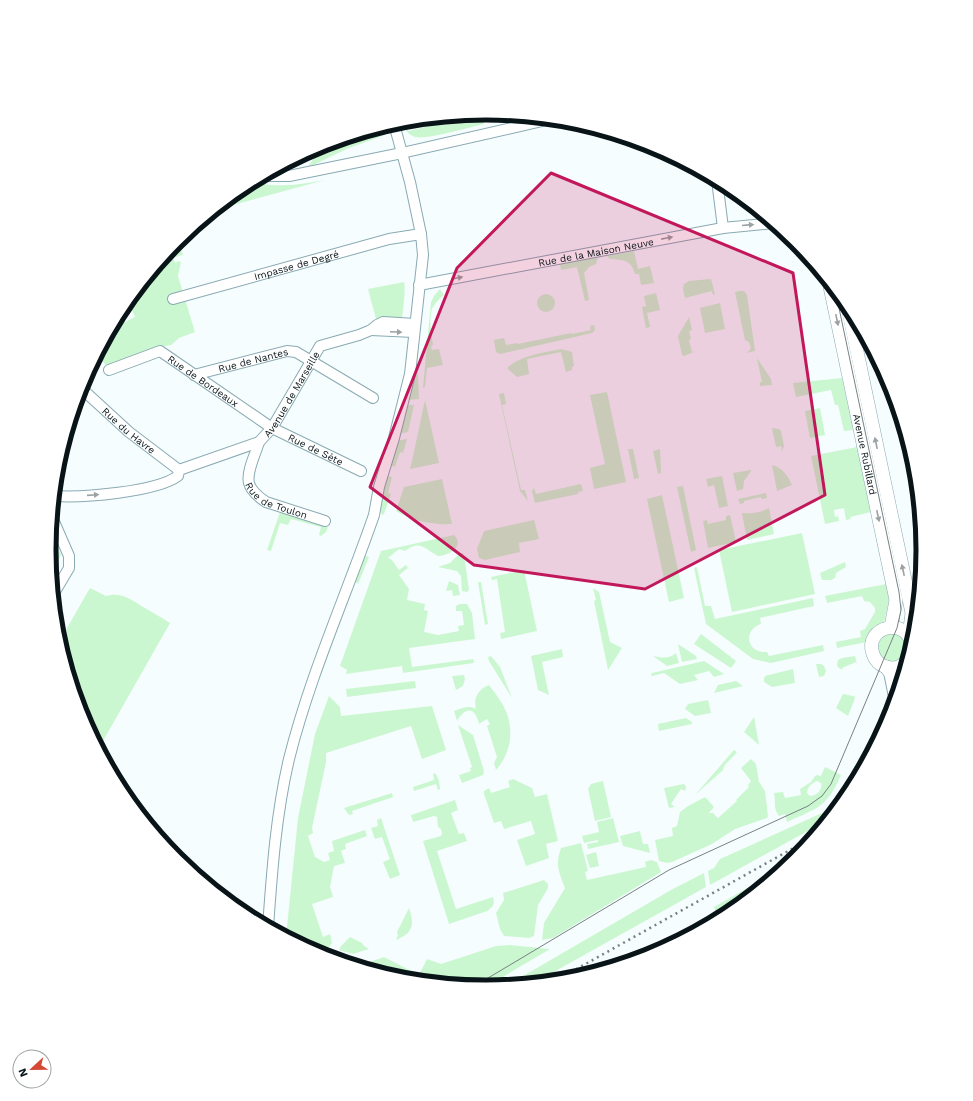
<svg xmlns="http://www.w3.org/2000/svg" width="973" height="1101" font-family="'Work Sans',sans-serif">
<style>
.green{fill:#cbf7d0;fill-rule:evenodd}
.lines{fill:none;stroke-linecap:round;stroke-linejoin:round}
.minor-casing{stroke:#89aab3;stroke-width:12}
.major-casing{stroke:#89aab3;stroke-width:14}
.minor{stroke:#fff;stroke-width:10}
.major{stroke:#fff;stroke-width:13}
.tram{stroke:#778184;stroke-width:1}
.rail{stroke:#778184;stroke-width:2.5;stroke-dasharray:2 4;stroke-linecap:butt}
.oneway{fill:#9ca1a3}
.marked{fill:#c2185b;fill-opacity:0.2;stroke:#c2185b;stroke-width:3;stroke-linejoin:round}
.labels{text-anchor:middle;stroke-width:4;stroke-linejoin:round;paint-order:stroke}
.street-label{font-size:10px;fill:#081418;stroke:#fff}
.rim{fill:none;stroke:#081418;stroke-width:5}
</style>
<rect width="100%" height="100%" fill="#f6fdff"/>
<g class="green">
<path d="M481 114 484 124C471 127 426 140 415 137 408 135 404 128 402 121H406L408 131Z"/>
<polygon points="387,126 385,135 349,148 307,168 314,158 308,152 319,146"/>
<path d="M325 180 310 184 215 210 244 187 252 182C277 188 300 185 325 180Z"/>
<polygon points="174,245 175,245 183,253 182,255 173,258 175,263 178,261 181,262 178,276 195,332 179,338 171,345 156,348 108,367 98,357 102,352 100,351 111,329 135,317 128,301"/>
<path d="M634 251 638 269 650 266 654 283 641 285 639 274H635C631 259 623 260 610 259L607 256Z"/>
<polygon points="598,257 596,264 589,267 584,273 589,300 585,301 577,267 561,270 560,264"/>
<polygon points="711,279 715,294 713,295 712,291 685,298 683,289 684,284 689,281"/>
<path d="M404 282C406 290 403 309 402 319H376L368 289Z"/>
<path d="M440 289 444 295C440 298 434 304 432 309 429 317 431 336 433 344L431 347 432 350 439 349 443 365 427 368 425 387 423 388 431 302 434 296Z"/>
<polygon points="740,291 744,291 747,295 755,351 745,353 749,351 751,348 749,342 745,340 735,292"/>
<polygon points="656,293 660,310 647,313 650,327 646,328 642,307 646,306 644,296"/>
<circle cx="546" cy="303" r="9"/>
<polygon points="720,303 725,329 705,333 700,308"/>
<polygon points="689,317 692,330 689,331 691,339 689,340 692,352 696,351 684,356 682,355 678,336"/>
<polygon points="594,325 595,330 592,333 500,354 496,352 494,340 504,338 506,345 517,343 518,344 571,333 572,334 591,330 590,326"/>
<path d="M561 349 572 352 574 366 572 367V370L566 372 561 352 527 359 529 374 517 377 507 368C521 355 543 353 561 349Z"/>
<polygon points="757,358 771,379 772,385 760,386 760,382 762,382"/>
<polygon points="414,374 418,374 419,399 408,400"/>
<polygon points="842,378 853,430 844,431 838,405 835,405 831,390 796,397 793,383"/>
<polygon points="607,392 626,482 594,489 590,468 605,464 590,395"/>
<polygon points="504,393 506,404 502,405 521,490 525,490 528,501 520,491 499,394"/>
<polygon points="425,400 439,463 410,469 412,461"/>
<polygon points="407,405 414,405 408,432 398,434"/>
<polygon points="820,408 825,435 810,438 805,411"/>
<polygon points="772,428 779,429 781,431 784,446 782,451 781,446 776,447"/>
<path d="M407 439 403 453 400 452 395 467 390 465 387 476 392 477 388 493 391 494 384 514 382 515C375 504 392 455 396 441Z"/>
<polygon points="857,447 871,512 850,517 851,519 846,520 844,508 834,510 835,517 838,516 839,521 825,524 811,456"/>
<polygon points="628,449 633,449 639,478 634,479"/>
<polygon points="660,449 661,473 658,474 653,451"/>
<path d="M772 465C782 467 788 476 792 485L777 491Z"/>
<polygon points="751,470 751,471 744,481 743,489 737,491 733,473"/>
<polygon points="722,476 728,506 719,508 714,485 708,487 706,479"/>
<path d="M442 479 452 524C432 525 413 521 396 511L404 487Z"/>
<polygon points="581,484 583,491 578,492 578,494 535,503 532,491 533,489 534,488 536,494"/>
<polygon points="683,486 696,550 691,552 677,487"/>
<polygon points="766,493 767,498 762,499 761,497 744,501 744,503 740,504 738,499"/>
<polygon points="662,495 684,598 669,602 647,499"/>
<path d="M769 508 774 534 747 540 742 513C752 514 759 513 769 508Z"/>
<polygon points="280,512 328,527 326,532 321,536 319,535 321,527 291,519 288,525 280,523 271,551 267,550"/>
<polygon points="730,515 736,542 708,548 703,521 707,520 708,524 726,520 726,516"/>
<polygon points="534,520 539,539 519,543 520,552 485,560 479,558 477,549 484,531"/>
<polygon points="802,533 815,594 732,612 719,550"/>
<path d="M454 535C465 546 449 556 438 556 425 549 420 539 405 551L399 549 388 558 392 560 399 570 406 565 408 568 399 575 409 589 407 600 425 604 424 610 428 611 424 632 438 635 459 631 458 626 464 625 462 611H456V606L459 604H467L472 613 475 639 409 648 412 667 473 659 474 663 403 673 402 666 346 674 347 670 340 666 381 551Z"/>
<polygon points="50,544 59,549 61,555 57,563 58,575 52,583 49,550"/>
<polygon points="460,553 463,553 464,555 469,590 467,592 462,591 461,576 457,571 438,567 450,563"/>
<polygon points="364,555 369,557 358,584 355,581"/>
<polygon points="845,562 846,567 836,573 835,578 831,580 822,580 820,573"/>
<path d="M697 567 705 606H711L715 619 813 598 814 606 760 618 761 624C742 630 747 654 767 652L769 656 823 645 824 651 771 663 753 659 706 624 694 568Z"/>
<polygon points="524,570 537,631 501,639 500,633 505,632 497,579 492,580 491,577"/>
<polygon points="449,581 458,585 460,595 453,596 452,590 446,591"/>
<polygon points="478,582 481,582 488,624 485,625"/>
<polygon points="886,584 889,600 884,623 867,642 837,648 836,642 861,637 860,631 865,629 875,612 875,608 870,602 864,601 862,596 827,603 825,596"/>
<path d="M90 588 106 596C122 592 130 599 143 607 152 612 161 617 170 623L103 741 90 732 82 718 59 642Z"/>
<polygon points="593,588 599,592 610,642 622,648 608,670 594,601 596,600"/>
<polygon points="701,634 736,661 731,668 694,644"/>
<circle cx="892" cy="648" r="14"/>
<polygon points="678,644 696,656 697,659 682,662"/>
<polygon points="562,649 563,657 542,662 549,695 538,690 531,656"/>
<path d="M676 653 679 663 667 666 653 656C662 658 669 659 676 653Z"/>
<polygon points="491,656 500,667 512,698 489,661 488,657"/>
<polygon points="855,656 857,664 856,662 842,668 843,670 839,668 837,666 838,660 842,658"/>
<polygon points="704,661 724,674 714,677 709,671 694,675 698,680 680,684 664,673 652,676 651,675 652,673"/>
<polygon points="816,664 821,664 824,666 826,671 824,676 819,677"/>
<polygon points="793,669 795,683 772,687 764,682 764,679 765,676"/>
<polygon points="464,675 465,679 463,686 456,690 452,676"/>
<polygon points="415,681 416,688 347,697 346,689"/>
<polygon points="736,681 743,686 714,693 718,685"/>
<path d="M489 685C495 693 502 702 506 711 514 732 511 753 496 770L494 763 497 757 487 726 490 724 487 719 479 724C475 706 465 707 457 721L454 711C462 708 469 705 476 709 473 699 478 689 489 685Z"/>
<polygon points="843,694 853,696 855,697 854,701 848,716 836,708"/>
<polygon points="329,696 340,707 341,716 432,706 446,750 422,759 411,726 326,753 326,762 312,828 313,833 308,836 315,857 324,862 330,860 328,853 334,851 332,841 365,830 367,836 345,844 346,849 341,851 345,863 334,866 330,887 333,897 312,904 323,937 330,934 332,943 322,956 286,937 298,818 315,734"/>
<polygon points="708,700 711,713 695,716 685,709 688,704"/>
<polygon points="754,717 759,745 744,732"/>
<polygon points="686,718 692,722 692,724 659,731 658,724"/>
<polygon points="458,725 473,735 484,771 483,775 462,783 459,775 471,771 470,768 472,767"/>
<path d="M734 750 737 752C733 758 724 763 723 770L695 795Z"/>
<polygon points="751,759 756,764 759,782 765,791 768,816 767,818 735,829 712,844 672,862 667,863 659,861 655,840 673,836 672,828 677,826 680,812 688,806 705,797 714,807 709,813 713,813 718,818 737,801 736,800 749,787 748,785 751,781 741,768"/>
<path d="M825 767 841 775C827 807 818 808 787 822L785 814 779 816C773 809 776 802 774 793L783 792 785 798 801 795 800 789 811 782 816 775 821 776ZM817 781 821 783C823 790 816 796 810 796L807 793C807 787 812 783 817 781Z"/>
<polygon points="433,773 436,774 439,781 440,789 438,790 436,784 414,791 413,787 434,780"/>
<polygon points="513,779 532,788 535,797 547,794 558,841 546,844 549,858 526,866 517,840 535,834 531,821 504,829 501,821 494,823 484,794 484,791 489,788 491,793 510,787 508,781"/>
<polygon points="603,781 611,817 595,821 588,789 591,784"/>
<polygon points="684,784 686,786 685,791 681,789 671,804 675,807 669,808 664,788"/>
<polygon points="392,793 393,797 352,811 353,814 349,815 344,808"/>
<path d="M455 800 458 810 451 813 459 834 464 833 467 841 437 851 456 909 493 897C495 904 493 907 487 911L449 924 423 841 441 836 442 833 441 829 438 827 437 817 434 816 413 822 411 815Z"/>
<polygon points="842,804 831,818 710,885 708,871 714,868 720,859"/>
<polygon points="381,818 400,875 390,879 383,862 390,859 382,837 375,839 371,828 378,826 377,820"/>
<polygon points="613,818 619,842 588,849 587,844 598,842 598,840 584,843 582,836 599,832 597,822"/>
<polygon points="640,831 643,844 648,844 650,853 623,846 620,836"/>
<path d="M581 843 588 871 585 872 587 880 646 867 645 862 651 860 657 862 661 872 553 938 542 940 544 923 565 888C559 872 555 865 561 848Z"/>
<polygon points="596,852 599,866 590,868 586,855"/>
<polygon points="795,861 729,914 718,920 714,907"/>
<polygon points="704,873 706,887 534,983 506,986 671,890"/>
<polygon points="544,880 548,884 548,888 538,905 534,936 529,938 504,936 500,929 496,913 504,900 503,893"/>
<path d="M409 908C415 925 413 933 396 940L398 935 397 932Z"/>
<polygon points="712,915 714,923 654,955 626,963"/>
<polygon points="350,937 362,943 364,946 369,949 353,954 339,950 341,946"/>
<polygon points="510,945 550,949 484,988 401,980 349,964 359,961 361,965 384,957 419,975 427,959 441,964 496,946"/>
</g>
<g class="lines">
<g class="minor-casing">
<g id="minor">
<polyline points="263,176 289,176 402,153 551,119"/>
<polyline points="717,180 723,228"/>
<path id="s1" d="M419 285 723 228 774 223"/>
<path id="s2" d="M173 299 389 239 421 234"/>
<polyline points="371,330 414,332"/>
<path id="s3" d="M109 370 160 351 272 428 361 471"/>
<path id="s4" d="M194 375 287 351 296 352 373 398"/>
<path id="s5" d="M81 388 129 432 179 470"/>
<path id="s6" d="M259 442C256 453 246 472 249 483 251 491 260 498 266 502L325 521"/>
<path id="s7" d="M179 470 259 442 272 428 320 346 359 335 371 330 377 325 383 322 415 324"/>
<path d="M54 496C82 498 156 492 178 476L179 470"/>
<polyline points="52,517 69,556 69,568 53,595"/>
<polyline points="889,672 895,702"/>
<path d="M268 927C272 871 276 814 289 759 310 675 346 596 374 515L379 487 394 438 410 374 423 255 421 234 410 182 394 124"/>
</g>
</g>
<g class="major-casing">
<g id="major">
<path id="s8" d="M829 282 896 600 891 627"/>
<polyline points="847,304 912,613 909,636"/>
<path d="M908 659C903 666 895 670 886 667 880 665 875 660 873 654 863 626 909 615 912 647"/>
<polyline points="886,667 900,686"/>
</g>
</g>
<use href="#minor" class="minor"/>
<use href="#major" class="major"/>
<polyline class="tram" points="473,987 669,870 808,806 822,796 831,784 897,628 901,610 899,592 835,289"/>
<polyline class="rail" points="555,981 817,835"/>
</g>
<defs><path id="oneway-solid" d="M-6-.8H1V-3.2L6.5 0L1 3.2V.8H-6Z"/></defs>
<g class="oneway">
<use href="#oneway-solid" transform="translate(748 225) rotate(-5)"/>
<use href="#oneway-solid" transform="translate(667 238) rotate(-11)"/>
<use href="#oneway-solid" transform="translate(457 278) rotate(-11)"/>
<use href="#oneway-solid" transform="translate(837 320) rotate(78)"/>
<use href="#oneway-solid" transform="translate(396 332) rotate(3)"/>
<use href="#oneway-solid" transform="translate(876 443) rotate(-102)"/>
<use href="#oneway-solid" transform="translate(93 495) rotate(-4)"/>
<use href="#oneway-solid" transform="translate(878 516) rotate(78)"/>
<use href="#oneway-solid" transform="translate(903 570) rotate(-102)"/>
</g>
<path class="marked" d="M551 173 793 273 825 495 645 589 474 565 370 487 457 268Z"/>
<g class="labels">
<g class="street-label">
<text dy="4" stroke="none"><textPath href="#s1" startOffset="180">Rue de la Maison Neuve</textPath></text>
<text dy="4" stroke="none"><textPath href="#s2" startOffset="128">Impasse de Degré</textPath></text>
<text dy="4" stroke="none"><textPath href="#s4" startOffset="61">Rue de Nantes</textPath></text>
<text dy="4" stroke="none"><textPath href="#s3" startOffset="107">Rue de Bordeaux</textPath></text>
<text dy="4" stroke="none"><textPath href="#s7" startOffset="143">Avenue de Marseille</textPath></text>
<text dy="4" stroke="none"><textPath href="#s5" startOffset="64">Rue du Havre</textPath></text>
<text dy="4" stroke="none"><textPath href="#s3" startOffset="239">Rue de Sète</textPath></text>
<text dy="4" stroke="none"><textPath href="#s8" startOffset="176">Avenue Rubillard</textPath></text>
<text dy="4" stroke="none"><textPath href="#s6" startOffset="77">Rue de Toulon</textPath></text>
</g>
</g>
<path d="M0 0H973V1101H0ZM56 550a430 430 0 1 1 860 0a430 430 0 1 1-860 0Z" fill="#fff" fill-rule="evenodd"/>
<path class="rim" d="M56 550a430 430 0 1 1 860 0a430 430 0 1 1-860 0Z"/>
<g transform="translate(32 1069) rotate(248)"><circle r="19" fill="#ffffff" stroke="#9ca1a3"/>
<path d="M0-3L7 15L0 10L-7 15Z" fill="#d44835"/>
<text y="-6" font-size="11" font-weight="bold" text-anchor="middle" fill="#081418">N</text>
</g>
</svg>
